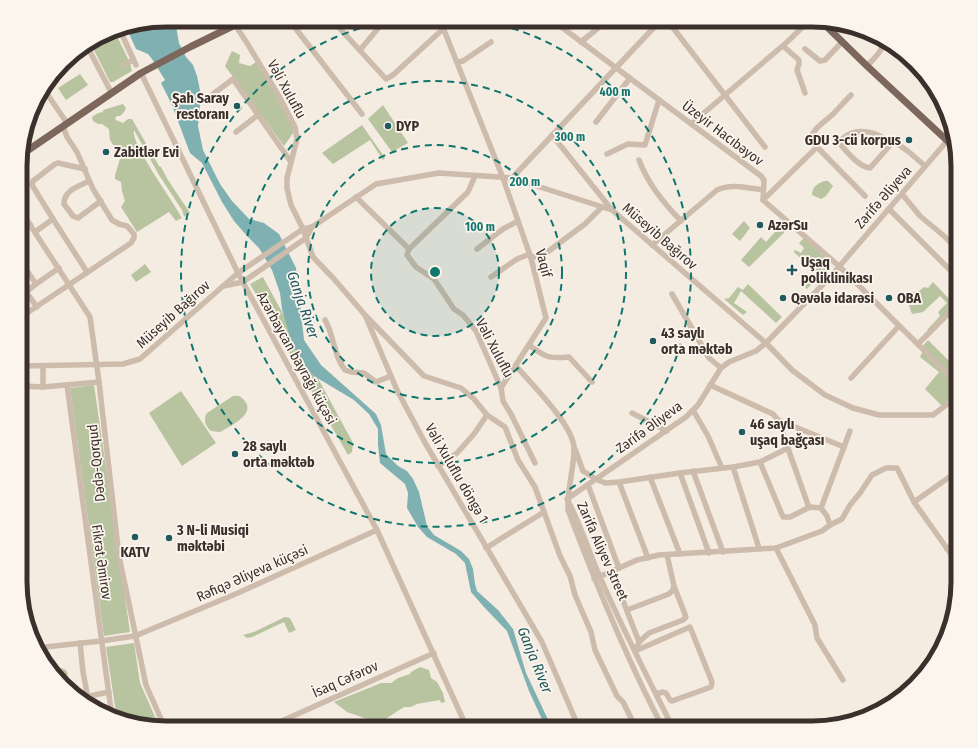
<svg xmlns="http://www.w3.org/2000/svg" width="978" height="748" font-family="'Fira Sans Condensed',sans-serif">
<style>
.green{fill:#b8c4a0}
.water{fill:#7fb0b2}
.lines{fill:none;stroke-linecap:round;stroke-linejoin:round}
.minor{stroke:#cdbbac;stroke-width:5.5}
.major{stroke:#7d675c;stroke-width:7}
.ring{fill:none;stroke:#0f766e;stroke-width:2;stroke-dasharray:7 5}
.poi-dot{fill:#1f5a5e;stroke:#fbf5ee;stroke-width:1.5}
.labels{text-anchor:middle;stroke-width:3.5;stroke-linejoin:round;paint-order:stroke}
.street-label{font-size:14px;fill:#3b302b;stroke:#fbf5ee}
.poi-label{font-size:14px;font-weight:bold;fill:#3b302b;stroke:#fbf5ee;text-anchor:start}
.water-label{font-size:15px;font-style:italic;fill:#1f5a5e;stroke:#fbf5ee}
.rim{fill:none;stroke:#3b302b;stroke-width:5}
.centre{fill:#0f766e;stroke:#fbf5ee;stroke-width:2}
.ring-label{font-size:12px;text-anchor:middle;font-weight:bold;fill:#0f766e;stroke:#fbf5ee;stroke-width:3.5;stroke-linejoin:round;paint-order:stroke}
</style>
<rect width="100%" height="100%" fill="#f4ebe1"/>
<g class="green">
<polygon points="114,30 130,63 132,71 113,82 110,82 91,44"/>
<polygon points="232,51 240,55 239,63 250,66 256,62 294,127 293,133 284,146 225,66"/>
<polygon points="80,74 88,85 66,100 58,88"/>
<path d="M123 104 126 108 124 112 120 116H117L115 118 116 120 123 123 128 119H132L159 166 161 167 168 180 190 213 184 217 182 210 159 175 134 130C130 143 174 202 182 218L176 221 169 212 137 232 121 207 125 201 122 191 121 182 115 179V175L120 159 114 151V146L110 140 109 129 102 124H98L93 121 92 117 98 113 103 112V110Z"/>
<polygon points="383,105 408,143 392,152 368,119"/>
<polygon points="362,125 385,158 383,160 370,140 333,164 322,153"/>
<path d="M824 181H828L833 186 826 196 821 199 812 195C812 187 817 184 824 181Z"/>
<polygon points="744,221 750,228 740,241 732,234"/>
<polygon points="783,223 789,228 749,267 741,260 761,237 766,242"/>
<polygon points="804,238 831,263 807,289 804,286 816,273 794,252 795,250 801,253 804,248 799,243"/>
<polygon points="145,264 151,272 136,282 131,275"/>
<polygon points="263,277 353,443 352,452 348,455 250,284"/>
<polygon points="933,282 951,301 958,295 958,302 929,331 927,330 940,316 938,312 947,303 940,296 923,312 912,314 909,305 918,305 919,300 912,302 902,297 904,293 919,291 924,287 928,288"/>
<polygon points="748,284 782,317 776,323 741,291 734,303 747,312 743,315 724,299 729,298 738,287 743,290"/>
<polygon points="928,340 958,370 958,382 922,347"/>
<polygon points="923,351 958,386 958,393 942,406 925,389 939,372 920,357"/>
<polygon points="94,385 130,632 104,636 70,388"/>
<polygon points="181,391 216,443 182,466 149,413"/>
<path d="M233 396C238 395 241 396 244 400 257 414 230 426 220 432L211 431C205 426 203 420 207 413Z"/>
<polygon points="21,448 28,448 28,512 23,530 20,529"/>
<polygon points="285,617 290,618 296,630 289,633 284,622 252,637 247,638 243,635 254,632"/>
<polygon points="134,643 140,683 160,728 117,719 106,647"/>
<polygon points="59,667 66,670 68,674 66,678 61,681 51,668"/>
<polygon points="420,667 429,670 431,678 437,682 443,693 445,702 441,703 440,700 417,704 411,707 404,707 387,718 376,722 347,712 334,702 381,683 391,683 398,678 410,674 411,672"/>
</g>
<polygon class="water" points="166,20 175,20 179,43 186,57 193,65 197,76 201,95 198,126 203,150 220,184 232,201 249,219 264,223 279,234 296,268 304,340 321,365 376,414 381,425 386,454 398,466 407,471 413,479 419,492 427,526 434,535 461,551 469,559 473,569 475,584 477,591 498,610 513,629 526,673 552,728 546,728 529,691 507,631 484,607 471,592 465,563 456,554 427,537 418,527 407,508 408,493 405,484 380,463 378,445 378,429 369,414 354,400 314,376 301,363 290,337 282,309 280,293 272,270 259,248 248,237 234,221 222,202 202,163 190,153 172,105 161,83 165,80 152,59 148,54 136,49 126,27"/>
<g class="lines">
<g class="minor">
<polyline points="217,20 223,30"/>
<polyline points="289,20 362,114"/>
<polyline points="332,20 386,79 393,75 443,29"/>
<polyline points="552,20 761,176 764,180 763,200 839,266 958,384"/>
<polyline points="667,20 765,147"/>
<polyline points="235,25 247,43 280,98 295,127 297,139 287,178 287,188 291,205 303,229 313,257 334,279 365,315 397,390 424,441 542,642 579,728"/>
<polyline points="119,28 136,65"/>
<polyline points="581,42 608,20"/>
<polyline points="87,46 111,92"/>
<polyline points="783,46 799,60 799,64 797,70 805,93"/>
<polyline points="805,49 820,61 825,60 842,42"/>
<polyline points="360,50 385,20"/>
<polyline points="457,62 463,61 491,42"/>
<polyline points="124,65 133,60"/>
<path d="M867 66C874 58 884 51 882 40"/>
<polyline points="141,73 238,273 377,530 467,728"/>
<polyline points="43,88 67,123"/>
<polyline points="213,94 233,79 291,162"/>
<polyline points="596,122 630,78"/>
<polyline points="691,124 786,43 810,20"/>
<polyline points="236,132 258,115"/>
<polyline points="552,135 612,210"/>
<path d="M891 144C879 131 855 126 841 140V145C848 153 859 167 870 168L892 143 895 142 909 152 925 166"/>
<path d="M817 147 811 141C811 129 826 121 833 114 839 108 845 101 851 95"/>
<polyline points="607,154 628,144 645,145 659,100"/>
<path d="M639 160C648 184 663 202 681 221"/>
<polyline points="512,178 661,20"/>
<path d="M89 181C79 186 64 190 64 204L73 216 78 218 101 201"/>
<polyline points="953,181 958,186"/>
<polyline points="902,194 920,216 944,236 955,247"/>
<polyline points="356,197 409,249 407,255 416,267 434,279 454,309 463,315 476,331 501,388 546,318 531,258 503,178 440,20"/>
<polyline points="763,200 817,147 865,196"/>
<polyline points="889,209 958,278"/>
<polyline points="21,211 90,317 99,382 119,556 146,685 165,728"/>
<polyline points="53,219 87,272"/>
<polyline points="21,230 30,224"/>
<polyline points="35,232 53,219 32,185 33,181 55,164 58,163 85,169"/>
<path d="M652 245 717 190C731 183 749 188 763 190"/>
<polyline points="409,249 468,192 475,176"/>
<polyline points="477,249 503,229 518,221"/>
<polyline points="531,258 546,253 585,224 602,207"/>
<polyline points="21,262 36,284 26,292 37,307"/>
<polyline points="491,277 517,259 530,254"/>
<polyline points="36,284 59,268"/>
<polyline points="223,286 243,282 306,238 312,227"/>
<polyline points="672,294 709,358 721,368"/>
<polyline points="366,316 424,376 461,388 474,399 487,415 505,427 518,460 535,487 560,556 570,576 575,595 591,632 595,650 617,696 623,702 636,728"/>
<polyline points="21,317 131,243 134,238 134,234 127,226 119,224 112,220 93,189 77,152 67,137 63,126"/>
<path d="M325 320C334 335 334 357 345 370L351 372 364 373 376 382 391 376"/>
<polyline points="918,344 958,304"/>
<path d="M529 345C545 357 548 359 569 357L592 382"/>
<polyline points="21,366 123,364 140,359 238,273 303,229 312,227 376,184 439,173 512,178 612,210 766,343 792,370 825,395 853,408 879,415 933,415 958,396"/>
<path d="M516 366C530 382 575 427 574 449 574 469 567 489 568 510 596 584 626 658 663 728"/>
<polyline points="851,378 899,326"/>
<polyline points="67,385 112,717"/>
<polyline points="21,386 43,387 99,382"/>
<polyline points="43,387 43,366"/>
<polyline points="501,388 503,401 511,414 535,463"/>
<polyline points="693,410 708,436 722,468"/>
<polyline points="632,413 667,431"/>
<polyline points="778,420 844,447"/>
<polyline points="575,449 583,471 596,479 605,483 619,482 680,473 733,467 760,462 788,448"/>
<polyline points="760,462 783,517 790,517 810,507"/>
<polyline points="438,466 457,453 474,434 487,415"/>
<polyline points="733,467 759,548"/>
<polyline points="693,471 723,552"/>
<polyline points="680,473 709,553"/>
<polyline points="650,477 680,554"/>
<polyline points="619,482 648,558"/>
<polyline points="588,485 619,568"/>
<polyline points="567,499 686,417 698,405 721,368 729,362 756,351 766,343 831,276 947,141"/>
<path d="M568 501C581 526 589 552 600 577 622 628 648 678 673 728"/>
<polyline points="914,502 958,471"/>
<polyline points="821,508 850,431"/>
<polyline points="830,525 842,519 850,505 860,493 872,475 886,468 897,468 914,502 958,564"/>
<polyline points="486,548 544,512"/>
<polyline points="776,548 815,625 817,638 843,680"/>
<polyline points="947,549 958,540"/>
<polyline points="612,572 639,642"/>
<polyline points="594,579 637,560 659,555 776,548 822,531 830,525 827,516 821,508 810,507 808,505 778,420 773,414 710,385"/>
<polyline points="627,610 669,594 673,590 674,586 667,555"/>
<polyline points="80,643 83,672 89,704"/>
<polyline points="36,648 101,641 135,636 238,593 377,530"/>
<polyline points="635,651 690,627 712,682 711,687 672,701 670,700 666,693 663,692 656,694"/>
<polyline points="635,651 639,642 649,633 683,620 686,617 674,586"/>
<polyline points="80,698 109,692"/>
<polyline points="266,728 434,653"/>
</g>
<g class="major">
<polyline points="820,20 867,66 954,147"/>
<polyline points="21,155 141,73 190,47 237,24 242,20"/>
</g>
</g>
<circle cx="435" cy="272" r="64" fill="#0f766e" fill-opacity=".12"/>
<g class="ring">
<circle cx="435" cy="272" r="64"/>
<circle cx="435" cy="272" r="127"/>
<circle cx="435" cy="272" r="191"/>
<path d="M477 20A255 255 0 1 1 395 20"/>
</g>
<g class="poi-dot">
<circle cx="237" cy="106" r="4"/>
<circle cx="388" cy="126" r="4"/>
<circle cx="909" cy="140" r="4"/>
<circle cx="106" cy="152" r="4"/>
<circle cx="760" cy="225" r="4"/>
<path d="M790 264h4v4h4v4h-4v4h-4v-4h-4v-4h4z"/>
<circle cx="783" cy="298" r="4"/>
<circle cx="889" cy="298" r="4"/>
<circle cx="653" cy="341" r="4"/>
<circle cx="742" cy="432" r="4"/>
<circle cx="235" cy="454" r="4"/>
<circle cx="135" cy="537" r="4"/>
<circle cx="169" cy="538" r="4"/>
</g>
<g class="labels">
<g class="street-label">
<text transform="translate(287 89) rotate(61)" y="5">Vəli Xuluflu</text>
<text transform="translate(723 133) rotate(37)" y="5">Üzeyir Hacıbəyov</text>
<text transform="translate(883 197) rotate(-49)" y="5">Zərifə Əliyeva</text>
<text transform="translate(660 236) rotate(41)" y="5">Müseyib Bağırov</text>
<text transform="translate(544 263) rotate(75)" y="5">Vaqif</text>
<text transform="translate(173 314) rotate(-42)" y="5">Müseyib Bağırov</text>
<text transform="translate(495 348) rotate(62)" y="5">Vəli Xuluflu</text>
<text transform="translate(297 358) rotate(61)" y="5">Azərbaycan bayrağı küçəsi</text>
<text transform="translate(649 427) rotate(-36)" y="5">Zərifə Əliyeva</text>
<text transform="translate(96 463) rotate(-96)" y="5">Dədə-Qorqud</text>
<text transform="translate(457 473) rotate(60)" y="5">Vəli Xuluflu döngə 1</text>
<text transform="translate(603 551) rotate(66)" y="5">Zarifa Aliyev street</text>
<text transform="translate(102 562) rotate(82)" y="5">Fikrət Əmirov</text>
<text transform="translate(252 573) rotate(-24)" y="5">Rəfiqə Əliyeva küçəsi</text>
<text transform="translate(345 679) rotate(-24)" y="5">İsaq Cəfərov</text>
</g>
<g class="poi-label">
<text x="229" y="103" text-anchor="end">Şah Saray<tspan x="229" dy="16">restoranı</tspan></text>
<text x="396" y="131">DYP</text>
<text x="901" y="145" text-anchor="end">GDU 3-cü korpus</text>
<text x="114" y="157">Zabitlər Evi</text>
<text x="768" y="230">AzərSu</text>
<text x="801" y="267">Uşaq<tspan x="801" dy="16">poliklinikası</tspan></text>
<text x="791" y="303">Qəvələ idarəsi</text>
<text x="897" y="303">OBA</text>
<text x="661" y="338">43 saylı<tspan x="661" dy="16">orta məktəb</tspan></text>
<text x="750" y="429">46 saylı<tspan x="750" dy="16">uşaq bağçası</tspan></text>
<text x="243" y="451">28 saylı<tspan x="243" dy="16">orta məktəb</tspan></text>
<text x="177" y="535">3 N-li Musiqi<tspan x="177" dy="16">məktəbi</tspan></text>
<text x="135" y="557" text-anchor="middle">KATV</text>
</g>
<g class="water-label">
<text transform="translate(303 305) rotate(71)" y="5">Ganja River</text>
<text transform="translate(535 660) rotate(68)" y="5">Ganja River</text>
</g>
</g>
<path d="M0 0H978V748H0ZM166 27H812A139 139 0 0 1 951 166V582A139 139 0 0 1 812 721H166A139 139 0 0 1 27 582V166A139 139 0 0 1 166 27Z" fill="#fbf5ee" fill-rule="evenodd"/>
<path class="rim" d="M166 27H812A139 139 0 0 1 951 166V582A139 139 0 0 1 812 721H166A139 139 0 0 1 27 582V166A139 139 0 0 1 166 27Z"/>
<circle cx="435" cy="272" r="6" class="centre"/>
<g class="ring-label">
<text x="615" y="96">400 m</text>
<text x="570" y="141">300 m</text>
<text x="525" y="186">200 m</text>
<text x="480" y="231">100 m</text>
</g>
</svg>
